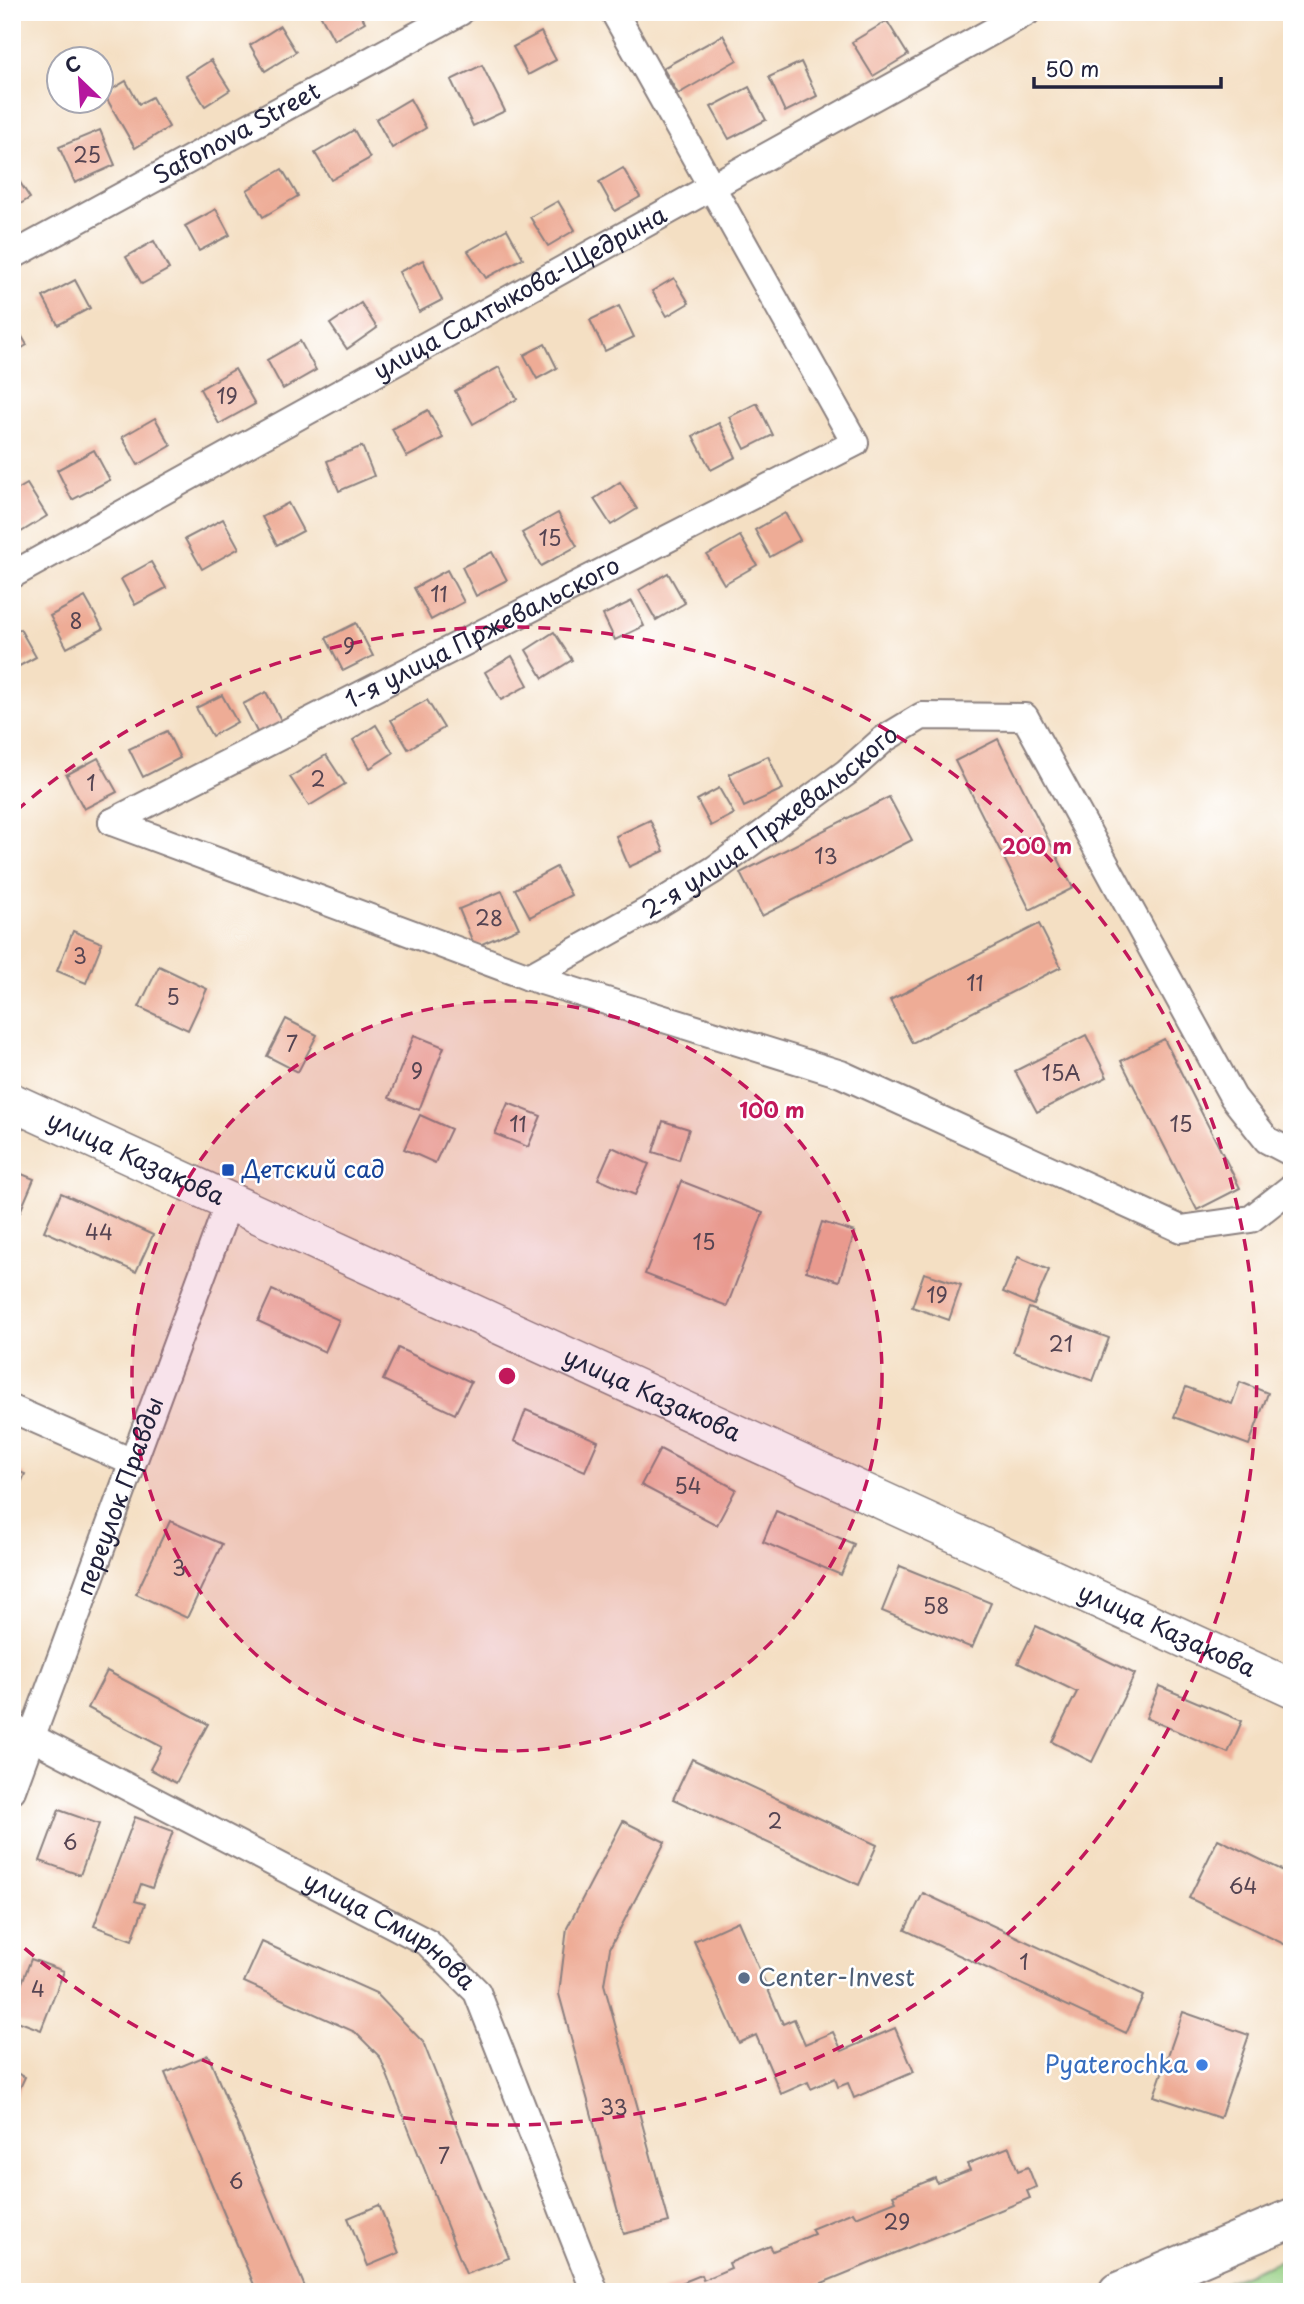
<svg xmlns="http://www.w3.org/2000/svg" width="1304" height="2304" font-family="'Playpen Sans',sans-serif">
<style>
.green{fill:#95cf83;stroke:#5c785f;stroke-width:2}
.building{fill:#eeac96}
.lines{fill:none;stroke-linecap:round;stroke-linejoin:round}
.street-casing{stroke:#8b807f;stroke-width:30}
.secondary-casing{stroke:#8b807f;stroke-width:40}
.highway-casing{stroke:#8b807f;stroke-width:42}
.street{stroke:#fff;stroke-width:26}
.secondary{stroke:#fff;stroke-width:37}
.highway{stroke:#fff;stroke-width:38}
.ring{fill:none;stroke:#c2185b;stroke-width:3.5;stroke-dasharray:12 9}
.transit-dot{fill:#1a4fb4;stroke:#fff;stroke-width:2.5}
.service-dot{fill:#5c6f8a;stroke:#fff;stroke-width:2.5}
.shop-dot{fill:#3f7fe0;stroke:#fff;stroke-width:2.5}
.labels{text-anchor:middle;stroke-width:5;stroke-linejoin:round;paint-order:stroke}
.number-label{font-size:21px;fill:#554452}
.street-label{font-size:24px;fill:#22223b;stroke:#fff}
.transit-label{font-size:24px;fill:#164399;stroke:#fff;text-anchor:start}
.service-label{font-size:24px;fill:#4e5e75;stroke:#fff;text-anchor:start}
.shop-label{font-size:24px;fill:#366cbe;stroke:#fff;text-anchor:end}
.centre{fill:#c2185b;stroke:#fff;stroke-width:3.5}
.ring-label{font-size:21px;text-anchor:middle;font-weight:bold;fill:#c2185b;stroke:#fff;stroke-width:5;stroke-linejoin:round;paint-order:stroke}
</style>
<rect width="100%" height="100%" fill="#fff"/>
<filter id="ink" filterUnits="userSpaceOnUse"><feTurbulence type="fractalNoise" baseFrequency=".0143" numOctaves="2"/><feDisplacementMap in="SourceGraphic" scale="14" xChannelSelector="R" yChannelSelector="G"/><feConvolveMatrix kernelMatrix="1 2 1 2 8 2 1 2 1" color-interpolation-filters="sRGB"/></filter>
<filter id="wash" filterUnits="userSpaceOnUse"><feTurbulence type="fractalNoise" baseFrequency=".00686" numOctaves="4" result="noise"/><feDisplacementMap in="SourceGraphic" scale="28" xChannelSelector="R" yChannelSelector="G"/><feGaussianBlur stdDeviation="1.57" result="paint"/><feColorMatrix in="noise" values="0 0 0 0 0 0 0 0 0 0 0 0 0 0 0 0 0 1.4 0 .05"/><feComposite in="paint" operator="in"/></filter>
<g filter="url(#wash)">
<rect width="100%" height="100%" fill="#f4dfc3"/>
<polygon class="green" points="1292,2255 1292,2292 1203,2292"/>
<g id="blocks">
<g class="building">
<polygon points="319,12 359,12 365,22 334,40"/>
<polygon points="887,21 908,55 873,76 852,42"/>
<polygon points="280,26 296,52 265,71 250,45"/>
<polygon points="541,32 556,60 528,75 513,47"/>
<polygon points="723,35 737,60 678,94 663,68"/>
<polygon points="211,60 230,90 205,106 186,76"/>
<polygon points="801,62 817,96 785,112 769,77"/>
<polygon points="482,65 505,111 473,126 451,80"/>
<polygon points="126,81 139,104 152,97 169,127 135,148 104,94"/>
<polygon points="749,87 766,120 729,139 711,107"/>
<polygon points="410,99 426,128 392,148 376,119"/>
<polygon points="100,130 115,165 75,183 59,147"/>
<polygon points="354,130 370,158 331,180 315,153"/>
<polygon points="623,168 640,197 615,211 599,182"/>
<polygon points="282,169 298,196 263,217 247,190"/>
<polygon points="12,170 30,198 12,209"/>
<polygon points="558,201 575,230 548,246 530,217"/>
<polygon points="216,209 230,235 199,251 185,226"/>
<polygon points="507,229 523,258 486,278 468,251"/>
<polygon points="154,241 169,269 142,284 126,257"/>
<polygon points="423,260 442,300 419,312 399,272"/>
<polygon points="674,278 689,303 667,316 652,291"/>
<polygon points="75,280 90,308 58,325 43,297"/>
<polygon points="361,303 377,328 347,349 330,324"/>
<polygon points="619,306 634,337 605,351 590,320"/>
<polygon points="12,320 27,345 12,354"/>
<polygon points="300,341 316,370 283,389 267,360"/>
<polygon points="545,344 557,368 537,379 524,355"/>
<polygon points="499,367 517,399 473,424 455,391"/>
<polygon points="235,369 255,404 219,424 200,389"/>
<polygon points="757,403 773,435 745,449 729,417"/>
<polygon points="428,410 443,438 407,457 392,429"/>
<polygon points="155,418 171,446 138,465 122,437"/>
<polygon points="719,423 736,457 711,470 693,436"/>
<polygon points="362,446 374,476 339,491 327,461"/>
<polygon points="94,450 110,480 72,500 57,470"/>
<polygon points="620,482 637,509 611,525 594,499"/>
<polygon points="27,484 47,516 13,537 12,493"/>
<polygon points="288,503 303,531 277,545 262,517"/>
<polygon points="558,513 577,546 541,566 522,533"/>
<polygon points="785,513 800,540 770,557 755,530"/>
<polygon points="223,519 239,548 202,569 185,539"/>
<polygon points="740,536 757,565 724,584 707,555"/>
<polygon points="492,552 507,580 476,596 462,567"/>
<polygon points="151,562 166,588 135,605 121,579"/>
<polygon points="447,570 464,602 431,620 414,588"/>
<polygon points="668,573 685,603 656,620 639,590"/>
<polygon points="85,597 103,629 67,648 50,616"/>
<polygon points="632,601 644,626 615,640 603,615"/>
<polygon points="356,623 373,656 343,671 326,638"/>
<polygon points="20,629 36,657 12,670 12,633"/>
<polygon points="554,632 572,660 543,678 526,650"/>
<polygon points="512,656 528,685 501,700 485,672"/>
<polygon points="266,692 282,722 258,734 243,704"/>
<polygon points="222,695 237,722 212,736 196,708"/>
<polygon points="427,700 444,728 408,749 391,720"/>
<polygon points="376,725 393,753 370,768 353,740"/>
<polygon points="167,731 180,758 143,777 129,749"/>
<polygon points="998,739 1073,888 1030,910 955,761"/>
<polygon points="326,755 345,784 309,806 290,777"/>
<polygon points="768,756 783,789 744,807 729,774"/>
<polygon points="98,758 117,792 84,809 66,775"/>
<polygon points="719,788 734,814 711,826 697,800"/>
<polygon points="889,797 912,840 762,916 740,873"/>
<polygon points="650,820 664,851 629,867 616,836"/>
<polygon points="556,867 571,895 530,917 515,889"/>
<polygon points="502,891 519,928 475,947 459,909"/>
<polygon points="1039,924 1061,967 912,1043 890,1000"/>
<polygon points="73,931 102,943 86,983 57,971"/>
<polygon points="159,966 207,989 188,1030 139,1007"/>
<polygon points="286,1019 317,1035 298,1072 267,1056"/>
<polygon points="414,1035 444,1047 419,1110 389,1098"/>
<polygon points="1086,1035 1107,1077 1037,1112 1015,1071"/>
<polygon points="1164,1039 1240,1188 1197,1210 1121,1061"/>
<polygon points="508,1103 541,1116 528,1147 495,1134"/>
<polygon points="420,1115 451,1129 435,1163 404,1149"/>
<polygon points="663,1121 689,1129 679,1160 653,1152"/>
<polygon points="612,1147 649,1164 635,1195 598,1179"/>
<polygon points="12,1170 34,1179 20,1212 12,1209"/>
<polygon points="681,1181 763,1213 727,1306 645,1274"/>
<polygon points="61,1193 153,1235 136,1272 44,1231"/>
<polygon points="822,1222 855,1232 839,1281 806,1271"/>
<polygon points="1018,1257 1049,1270 1034,1305 1003,1292"/>
<polygon points="924,1273 961,1285 949,1320 912,1307"/>
<polygon points="272,1290 339,1320 325,1352 258,1321"/>
<polygon points="1029,1308 1109,1338 1093,1381 1013,1352"/>
<polygon points="398,1348 471,1382 455,1414 383,1380"/>
<polygon points="1240,1382 1268,1393 1249,1445 1174,1417 1186,1387 1232,1404"/>
<polygon points="526,1410 598,1441 585,1471 514,1441"/>
<polygon points="660,1449 736,1489 717,1525 641,1485"/>
<polygon points="12,1469 25,1474 12,1503"/>
<polygon points="776,1511 854,1544 841,1575 763,1542"/>
<polygon points="170,1521 222,1544 187,1618 136,1594"/>
<polygon points="900,1566 991,1603 972,1648 882,1611"/>
<polygon points="1036,1626 1135,1674 1092,1762 1052,1742 1077,1692 1018,1663"/>
<polygon points="107,1671 208,1724 176,1783 150,1769 162,1747 88,1708"/>
<polygon points="1159,1686 1242,1721 1228,1753 1146,1718"/>
<polygon points="692,1759 877,1845 859,1885 673,1799"/>
<polygon points="59,1810 99,1824 80,1875 40,1861"/>
<polygon points="135,1817 173,1831 152,1888 141,1884 135,1901 145,1904 132,1940 94,1926"/>
<polygon points="623,1821 665,1842 610,1948 604,1984 669,2222 624,2234 559,1994 567,1928"/>
<polygon points="1218,1839 1292,1875 1292,1948 1189,1898"/>
<polygon points="923,1893 1143,1996 1126,2033 905,1930"/>
<polygon points="738,1921 783,2024 794,2019 805,2044 833,2032 842,2051 895,2028 914,2072 854,2098 848,2083 838,2087 835,2078 811,2089 808,2082 781,2094 756,2035 739,2043 694,1941"/>
<polygon points="262,1942 376,1993 423,2042 509,2258 466,2274 380,2057 355,2032 244,1982"/>
<polygon points="31,1959 64,1971 41,2030 12,2019 12,2009"/>
<polygon points="1183,2012 1249,2035 1220,2118 1154,2096"/>
<polygon points="208,2055 307,2292 257,2292 165,2073"/>
<polygon points="12,2071 25,2077 12,2105"/>
<polygon points="1009,2147 1018,2171 1028,2167 1036,2187 1027,2191 1030,2198 800,2292 659,2292 701,2275 703,2280 731,2268 729,2263 770,2246 773,2251 814,2234 811,2229 853,2212 856,2217 896,2201 893,2195 935,2178 937,2183 970,2170 967,2164"/>
<polygon points="379,2205 399,2253 368,2266 348,2218"/>
</g>
</g>
</g>
<g filter="url(#ink)">
<use href="#blocks" fill-opacity="0" stroke="#8b807f" stroke-width="2"/>
<g class="lines">
<g class="street-casing">
<g id="street">
<path id="s1" d="M12 256 460 12"/>
<path id="s2" d="M12 575 1027 12"/>
<path id="s3" d="M112 822 855 443 614 12"/>
<polyline points="112,822 529,977 841,1074 1181,1229 1251,1219 1292,1187"/>
<path id="s4" d="M529 977 649 910 715 869 847 772 884 739 922 716 1025 717 1233 1097 1267 1140 1292 1153"/>
<polyline points="12,1409 132,1462"/>
<path id="s5" d="M12 1727 428 1943 477 1992 595 2292"/>
<path id="s6" d="M12 1790 229 1202"/>
</g>
</g>
<g class="secondary-casing">
<g id="secondary">
<path id="s7" d="M12 1102 1292 1688"/>
</g>
</g>
<g class="highway-casing">
<polyline id="highway" points="1118,2292 1292,2218"/>
</g>
<use href="#street" class="street"/>
<use href="#secondary" class="secondary"/>
<use href="#highway" class="highway"/>
</g>
</g>
<circle cx="507" cy="1376" r="375" fill="#c2185b" fill-opacity=".12"/>
<g class="ring">
<circle cx="507" cy="1376" r="375"/>
<path d="M16 811A749 749 0 1 1 16 1941"/>
</g>
<rect class="transit-dot" x="221" y="1163" width="14" height="14" rx="3.5"/>
<circle class="service-dot" cx="744" cy="1978" r="7"/>
<circle class="shop-dot" cx="1202" cy="2065" r="7"/>
<g class="labels">
<g class="number-label">
<text x="87" y="163">25</text>
<text x="227" y="404">19</text>
<text x="550" y="546">15</text>
<text x="439" y="602">11</text>
<text x="76" y="629">8</text>
<text x="349" y="654">9</text>
<text x="318" y="787">2</text>
<text x="91" y="791">1</text>
<text x="826" y="864">13</text>
<text x="489" y="926">28</text>
<text x="80" y="964">3</text>
<text x="975" y="991">11</text>
<text x="173" y="1005">5</text>
<text x="292" y="1052">7</text>
<text x="417" y="1079">9</text>
<text x="1061" y="1081">15А</text>
<text x="518" y="1132">11</text>
<text x="1181" y="1132">15</text>
<text x="99" y="1240">44</text>
<text x="704" y="1250">15</text>
<text x="937" y="1303">19</text>
<text x="1061" y="1352">21</text>
<text x="688" y="1494">54</text>
<text x="179" y="1576">3</text>
<text x="936" y="1614">58</text>
<text x="775" y="1829">2</text>
<text x="70" y="1850">6</text>
<text x="1243" y="1894">64</text>
<text x="1024" y="1970">1</text>
<text x="38" y="1997">4</text>
<text x="614" y="2115">33</text>
<text x="444" y="2164">7</text>
<text x="236" y="2189">6</text>
<text x="897" y="2230">29</text>
</g>
<g class="street-label">
<text dy="8" stroke="none"><textPath href="#s1" startOffset="256">Safonova Street</textPath></text>
<text dy="8" stroke="none"><textPath href="#s2" startOffset="581">улица Салтыкова-Щедрина</textPath></text>
<text dy="8" stroke="none"><textPath href="#s3" startOffset="416">1-я улица Пржевальского</textPath></text>
<text dy="8" stroke="none"><textPath href="#s4" startOffset="287">2-я улица Пржевальского</textPath></text>
<text dy="8" stroke="none"><textPath href="#s7" startOffset="136">улица Казакова</textPath></text>
<text dy="8" stroke="none"><textPath href="#s7" startOffset="704">улица Казакова</textPath></text>
<text dy="8" stroke="none"><textPath href="#s6" startOffset="313">переулок Правды</textPath></text>
<text dy="8" stroke="none"><textPath href="#s7" startOffset="1270">улица Казакова</textPath></text>
<text dy="8" stroke="none"><textPath href="#s5" startOffset="430">улица Смирнова</textPath></text>
</g>
<g class="transit-label">
<text x="242" y="1178">Детский сад</text>
</g>
<g class="service-label">
<text x="758" y="1986">Center-Invest</text>
</g>
<g class="shop-label">
<text x="1188" y="2073">Pyaterochka</text>
</g>
</g>
<circle cx="507" cy="1376" r="10" class="centre"/>
<g class="ring-label">
<text x="1037" y="854">200 m</text>
<text x="772" y="1118">100 m</text>
</g>
<rect width="1304" height="2304" fill="none" stroke="#fff" stroke-width="42"/>
<g transform="translate(80 80) rotate(335)"><circle r="33" fill="#ffffff" stroke="#a7a7b1" stroke-width="2"/>
<path d="M0-5L12 26L0 18L-12 26Z" fill="#b5179e"/>
<text y="-10" font-size="19" font-weight="bold" text-anchor="middle" fill="#22223b">С</text>
</g>
<path d="M1034 77v10h187v-10" fill="none" stroke="#22223b" stroke-width="3.5"/>
<text x="1045" y="77" font-size="21" fill="#22223b" stroke="#ffffff" stroke-width="5" paint-order="stroke">50 m</text>
</svg>
